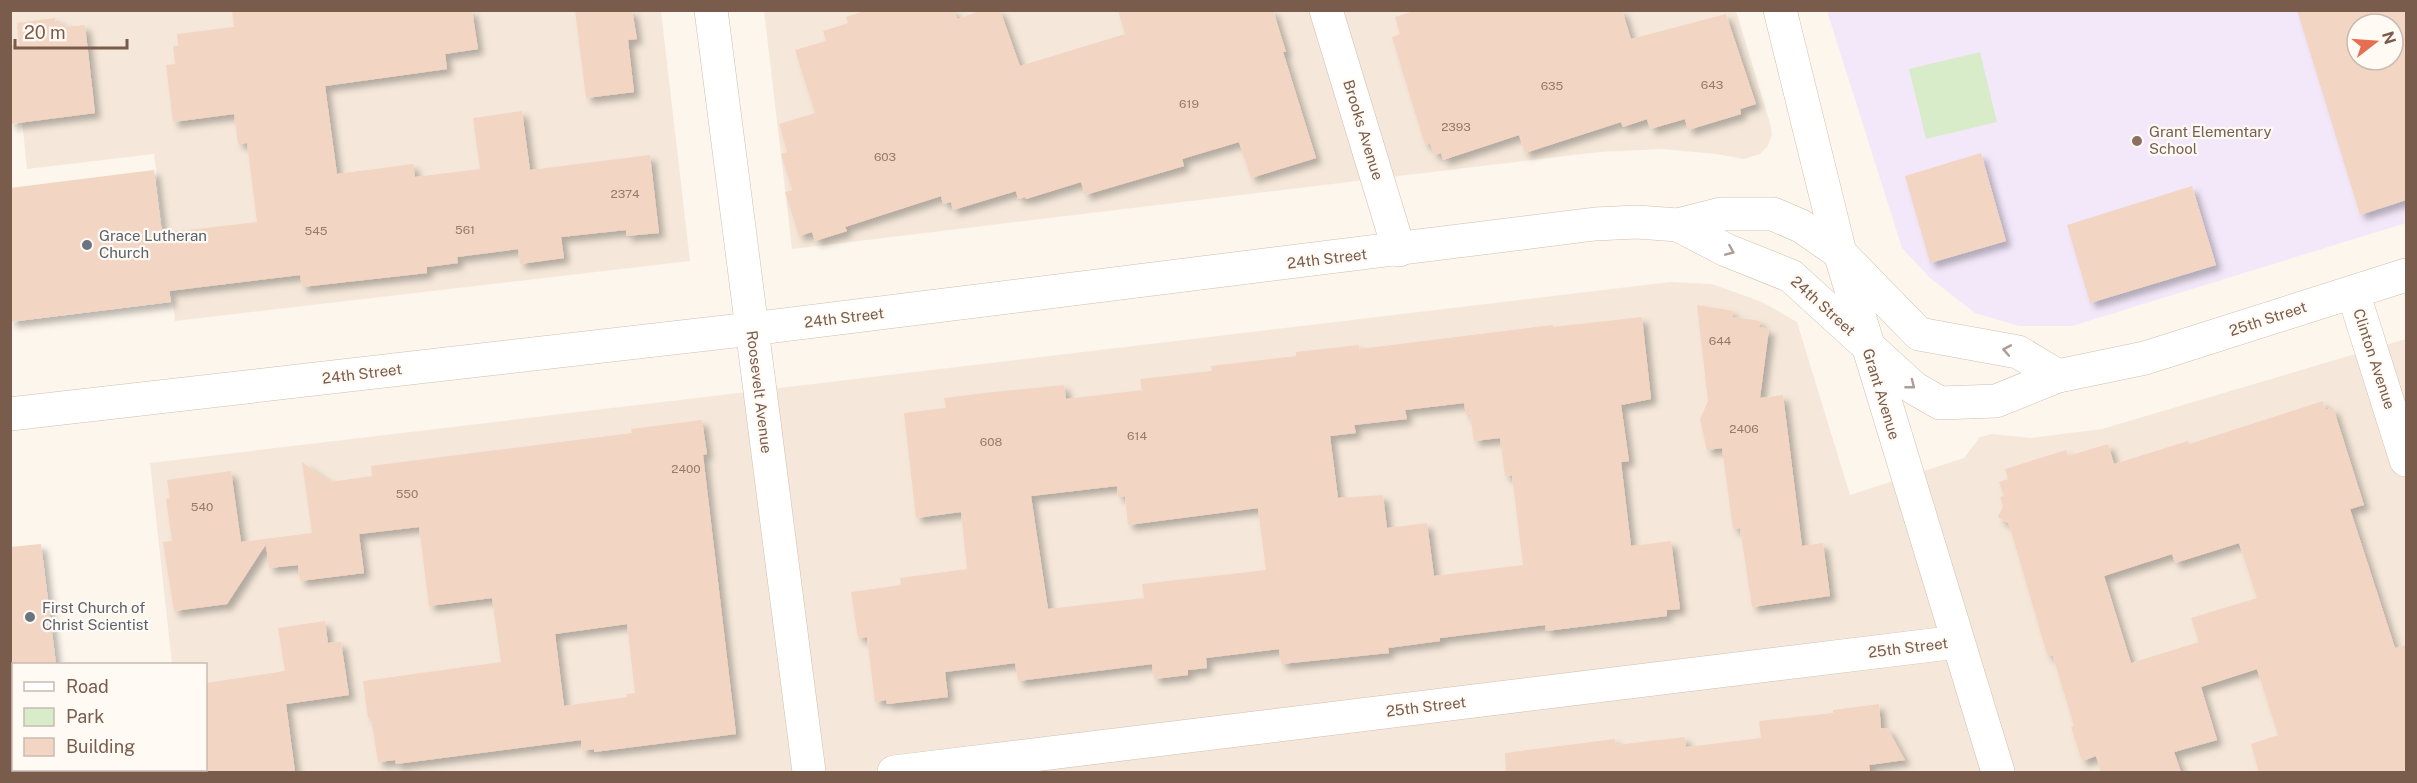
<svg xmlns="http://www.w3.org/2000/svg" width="2417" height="783" font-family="'Public Sans',sans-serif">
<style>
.residential{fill:#f5e8da}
.education{fill:#f3e8fa;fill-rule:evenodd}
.green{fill:#d8ecc9}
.building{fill:#f3d5c3;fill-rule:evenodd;filter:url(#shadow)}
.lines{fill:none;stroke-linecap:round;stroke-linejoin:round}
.minor-casing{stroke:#d1beb0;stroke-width:34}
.minor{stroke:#fff;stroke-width:33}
.oneway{stroke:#af9d94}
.education-dot{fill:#8d6e63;stroke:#fffaf3;stroke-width:2}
.worship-dot{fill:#6b7280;stroke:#fffaf3;stroke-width:2}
.labels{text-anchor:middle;stroke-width:4.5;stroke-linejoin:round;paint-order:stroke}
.number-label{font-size:12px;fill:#987a6a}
.street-label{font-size:15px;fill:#7a5c4d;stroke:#fffaf3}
.education-label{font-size:15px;fill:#785e54;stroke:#fffaf3;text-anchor:start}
.worship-label{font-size:15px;fill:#5b616d;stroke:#fffaf3;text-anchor:start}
</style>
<defs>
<filter id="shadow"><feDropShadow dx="5.5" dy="5.5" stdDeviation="3" flood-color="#0004"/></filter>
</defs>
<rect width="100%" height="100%" fill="#fdf6ec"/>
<g class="residential">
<polygon points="10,11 661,11 690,261 175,321 154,154 27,169 18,82 11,83"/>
<polygon points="764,11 1736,11 1770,123 1772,134 1768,146 1760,154 1744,159 1716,154 1662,149 1599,152 792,249"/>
<polygon points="1670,282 1712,284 1762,302 1797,322 1850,495 1964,458 1980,437 1992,434 2031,438 2102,429 2406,339 2406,772 184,772 184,770 206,770 206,664 172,664 150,463"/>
</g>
<path class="education" d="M1827 11H2406V223L2072 326H2019L1975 313 1930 278 1902 248ZM2357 24H2393V60H2357Z"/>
<polygon class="green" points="1980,52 1997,122 1926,139 1909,69"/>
<g class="building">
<polygon points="232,10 472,10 478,49 445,54 447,69 325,86 337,174 413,164 415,177 480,169 473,118 522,111 530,170 650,155 659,233 626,236 626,230 561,237 564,258 520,264 518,249 457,257 458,263 427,267 427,273 302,287 300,275 169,291 171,302 10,322 10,188 154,170 162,233 257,222 247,143 238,144 234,114 173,122 166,65 175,64 173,46 178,46 177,34 234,27"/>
<polygon points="575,10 632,10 637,39 628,40 634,92 586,98"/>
<polygon points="867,10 954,10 957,19 983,10 1000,10 1020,66 1125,34 1118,10 1273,10 1286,52 1283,52 1316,158 1251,178 1239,142 1182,159 1184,166 1085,195 1081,182 1026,199 1025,197 1018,199 1016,191 953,210 951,202 943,204 941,196 845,227 847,231 815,241 812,232 799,236 785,192 792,190 781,154 787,152 779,124 815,113 795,50 826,41 823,31 848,23 846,17"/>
<polygon points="1417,10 1622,10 1631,39 1726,14 1756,104 1740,109 1741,114 1688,130 1685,119 1650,129 1647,119 1623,127 1621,122 1525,153 1519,135 1443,160 1441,153 1434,155 1430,143 1425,145 1392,37 1400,34 1395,17"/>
<path d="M2297 10H2406V200L2360 215ZM2357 24H2393V60H2357Z"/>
<polygon points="55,18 56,24 65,23 65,27 85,25 95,113 10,124 10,45 19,45 17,23"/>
<polygon points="1981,153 2006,241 1930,263 1905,176"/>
<polygon points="2192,186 2216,265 2090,303 2067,225"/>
<polygon points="1697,305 1733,311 1732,317 1761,321 1759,327 1769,329 1760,398 1783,395 1802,546 1823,543 1830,596 1752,607 1740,528 1733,529 1722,448 1707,450 1700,419 1708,401"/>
<path d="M1642 317 1651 399 1621 405 1629 461 1621 462 1631 546 1671 541 1680 609 1667 610V616L1546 631 1545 625 1440 638V641L1388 648 1389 653 1281 664 1279 649 1206 658 1207 668 1188 670V675L1154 679 1152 664 1018 681 1015 663 945 672 948 697 887 704 886 700 875 702 867 637 858 638 851 592 901 585 900 578 967 569 961 512 916 518 904 413 946 408 944 398 994 392 1064 385 1066 399 1142 390 1140 379 1212 371 1211 366 1296 356V352L1359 345V349L1553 325V327ZM1464 403 1466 415H1470L1474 441 1500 438 1505 476 1512 475 1523 565 1434 576 1427 523 1387 528 1383 495 1338 498 1330 436 1356 433 1354 425 1407 419 1405 410ZM1117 486 1118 497 1125 496 1128 525 1258 508 1266 570 1142 584 1144 598 1048 609 1031 496Z"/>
<path d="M2323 401 2326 410 2333 407 2364 505 2350 509 2395 648 2406 645V772H2259L2251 744 2278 735 2257 669 2201 687 2217 740 2174 752 2181 772H2101L2096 756 2082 761 2071 727 2074 726 2053 656 2047 654 2011 531 2008 523 1998 517 2003 506 2000 497 2004 496 1999 482 2008 479 2005 469 2066 450 2068 456 2108 444 2114 464 2188 441 2189 444ZM2239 543 2257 598 2191 618 2199 642 2131 663 2104 576 2172 554 2175 563Z"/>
<path d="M702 420 707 454 703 455 736 734 594 752V749L582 751 581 740 396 764 395 760 378 762 371 718H368L363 681 501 662 492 598 429 606 419 527 359 534 364 573 300 581 298 565 269 568 266 544 227 604 174 611 163 542 172 541 166 499 170 498 167 480 231 471 241 542 312 533 302 462 330 482 372 476 371 466 632 433 631 429ZM627 624 635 693 626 694 627 697 564 706 555 634Z"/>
<polygon points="41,544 56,664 10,664 10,547"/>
<polygon points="325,621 328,643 341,642 349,695 286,704 295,772 208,772 206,759 206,683 285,671 278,628"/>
<polygon points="1879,704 1881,728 1888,729 1905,760 1869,765 1870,772 1506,772 1505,753 1615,739 1616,745 1685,737 1686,747 1761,738 1759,721 1833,713 1833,710"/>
</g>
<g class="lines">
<g class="minor-casing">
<g id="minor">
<polyline points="711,10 809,772"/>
<polyline points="1326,10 1399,250"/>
<polyline points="1780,10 1840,253 1998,772"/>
<polyline points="1678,225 1726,250 1791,276 1914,388 1940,403 1996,401 2058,376 2145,358 2406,275"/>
<polyline points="2353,292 2406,460"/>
<polyline points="10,414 751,329 1595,224 1637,222 1678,225 1721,214 1773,214 1801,226 1840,253 1919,334 2018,352 2058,376"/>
<polyline points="894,772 1957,642"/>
</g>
</g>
<use href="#minor" class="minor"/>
</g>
<defs><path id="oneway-chevron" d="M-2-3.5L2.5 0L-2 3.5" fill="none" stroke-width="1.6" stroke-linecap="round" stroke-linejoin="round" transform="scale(1.5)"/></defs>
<g class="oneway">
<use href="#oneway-chevron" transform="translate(1730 251) rotate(23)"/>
<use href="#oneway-chevron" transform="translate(2007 350) rotate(-170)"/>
<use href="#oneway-chevron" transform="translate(1911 385) rotate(38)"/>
</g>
<circle class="education-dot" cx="2137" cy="141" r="6"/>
<g class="worship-dot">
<circle cx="87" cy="245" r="6"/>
<circle cx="30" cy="617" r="6"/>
</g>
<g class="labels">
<g class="number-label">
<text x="1712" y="89">643</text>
<text x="1552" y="90">635</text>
<text x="1189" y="108">619</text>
<text x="1456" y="131">2393</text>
<text x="885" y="161">603</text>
<text x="625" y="198">2374</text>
<text x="465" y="234">561</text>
<text x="316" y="235">545</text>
<text x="1720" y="345">644</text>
<text x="1744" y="433">2406</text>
<text x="1137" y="440">614</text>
<text x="991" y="446">608</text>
<text x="686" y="473">2400</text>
<text x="407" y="498">550</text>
<text x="202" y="511">540</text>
</g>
<g class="street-label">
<text transform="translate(1363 130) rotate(73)" y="5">Brooks Avenue</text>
<text transform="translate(1327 259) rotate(-7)" y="5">24th Street</text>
<text transform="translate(1823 306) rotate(42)" y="5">24th Street</text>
<text transform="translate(844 318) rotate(-7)" y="5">24th Street</text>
<text transform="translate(2268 319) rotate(-18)" y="5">25th Street</text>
<text transform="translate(2374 359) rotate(72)" y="5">Clinton Avenue</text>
<text transform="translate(362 374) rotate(-7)" y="5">24th Street</text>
<text transform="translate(759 392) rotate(83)" y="5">Roosevelt Avenue</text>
<text transform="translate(1881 394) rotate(73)" y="5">Grant Avenue</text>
<text transform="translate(1908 648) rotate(-7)" y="5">25th Street</text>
<text transform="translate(1426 707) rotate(-7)" y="5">25th Street</text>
</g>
<g class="education-label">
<text x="2149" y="137">Grant Elementary<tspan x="2149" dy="17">School</tspan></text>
</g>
<g class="worship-label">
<text x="99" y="241">Grace Lutheran<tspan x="99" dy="17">Church</tspan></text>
<text x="42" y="613">First Church of<tspan x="42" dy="17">Christ Scientist</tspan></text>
</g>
</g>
<rect width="2417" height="783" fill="none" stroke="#7a5c4d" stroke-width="24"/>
<rect x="12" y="663" width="195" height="108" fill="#fffaf3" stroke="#cabbb1" stroke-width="1.5"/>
<rect x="24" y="682" width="30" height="9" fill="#ffffff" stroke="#cabbb1" stroke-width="1.5"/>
<text x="66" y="693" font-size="18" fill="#7a5c4d">Road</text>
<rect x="24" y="708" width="30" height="18" fill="#d8ecc9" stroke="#cabbb1" stroke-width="1.5"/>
<text x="66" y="723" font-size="18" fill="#7a5c4d">Park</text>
<rect x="24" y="738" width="30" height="18" fill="#f3d5c3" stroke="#cabbb1" stroke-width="1.5"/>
<text x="66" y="753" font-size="18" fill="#7a5c4d">Building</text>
<g transform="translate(2375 42) rotate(73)"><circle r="28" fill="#fffaf3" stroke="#cabbb1" stroke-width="1.5"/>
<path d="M0-4.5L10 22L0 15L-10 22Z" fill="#e76f51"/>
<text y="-9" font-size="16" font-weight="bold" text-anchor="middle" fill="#7a5c4d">N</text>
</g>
<path d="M15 39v9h112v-9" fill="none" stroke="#7a5c4d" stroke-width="3"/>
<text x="24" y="39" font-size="18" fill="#7a5c4d" stroke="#fffaf3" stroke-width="4.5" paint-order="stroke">20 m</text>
</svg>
